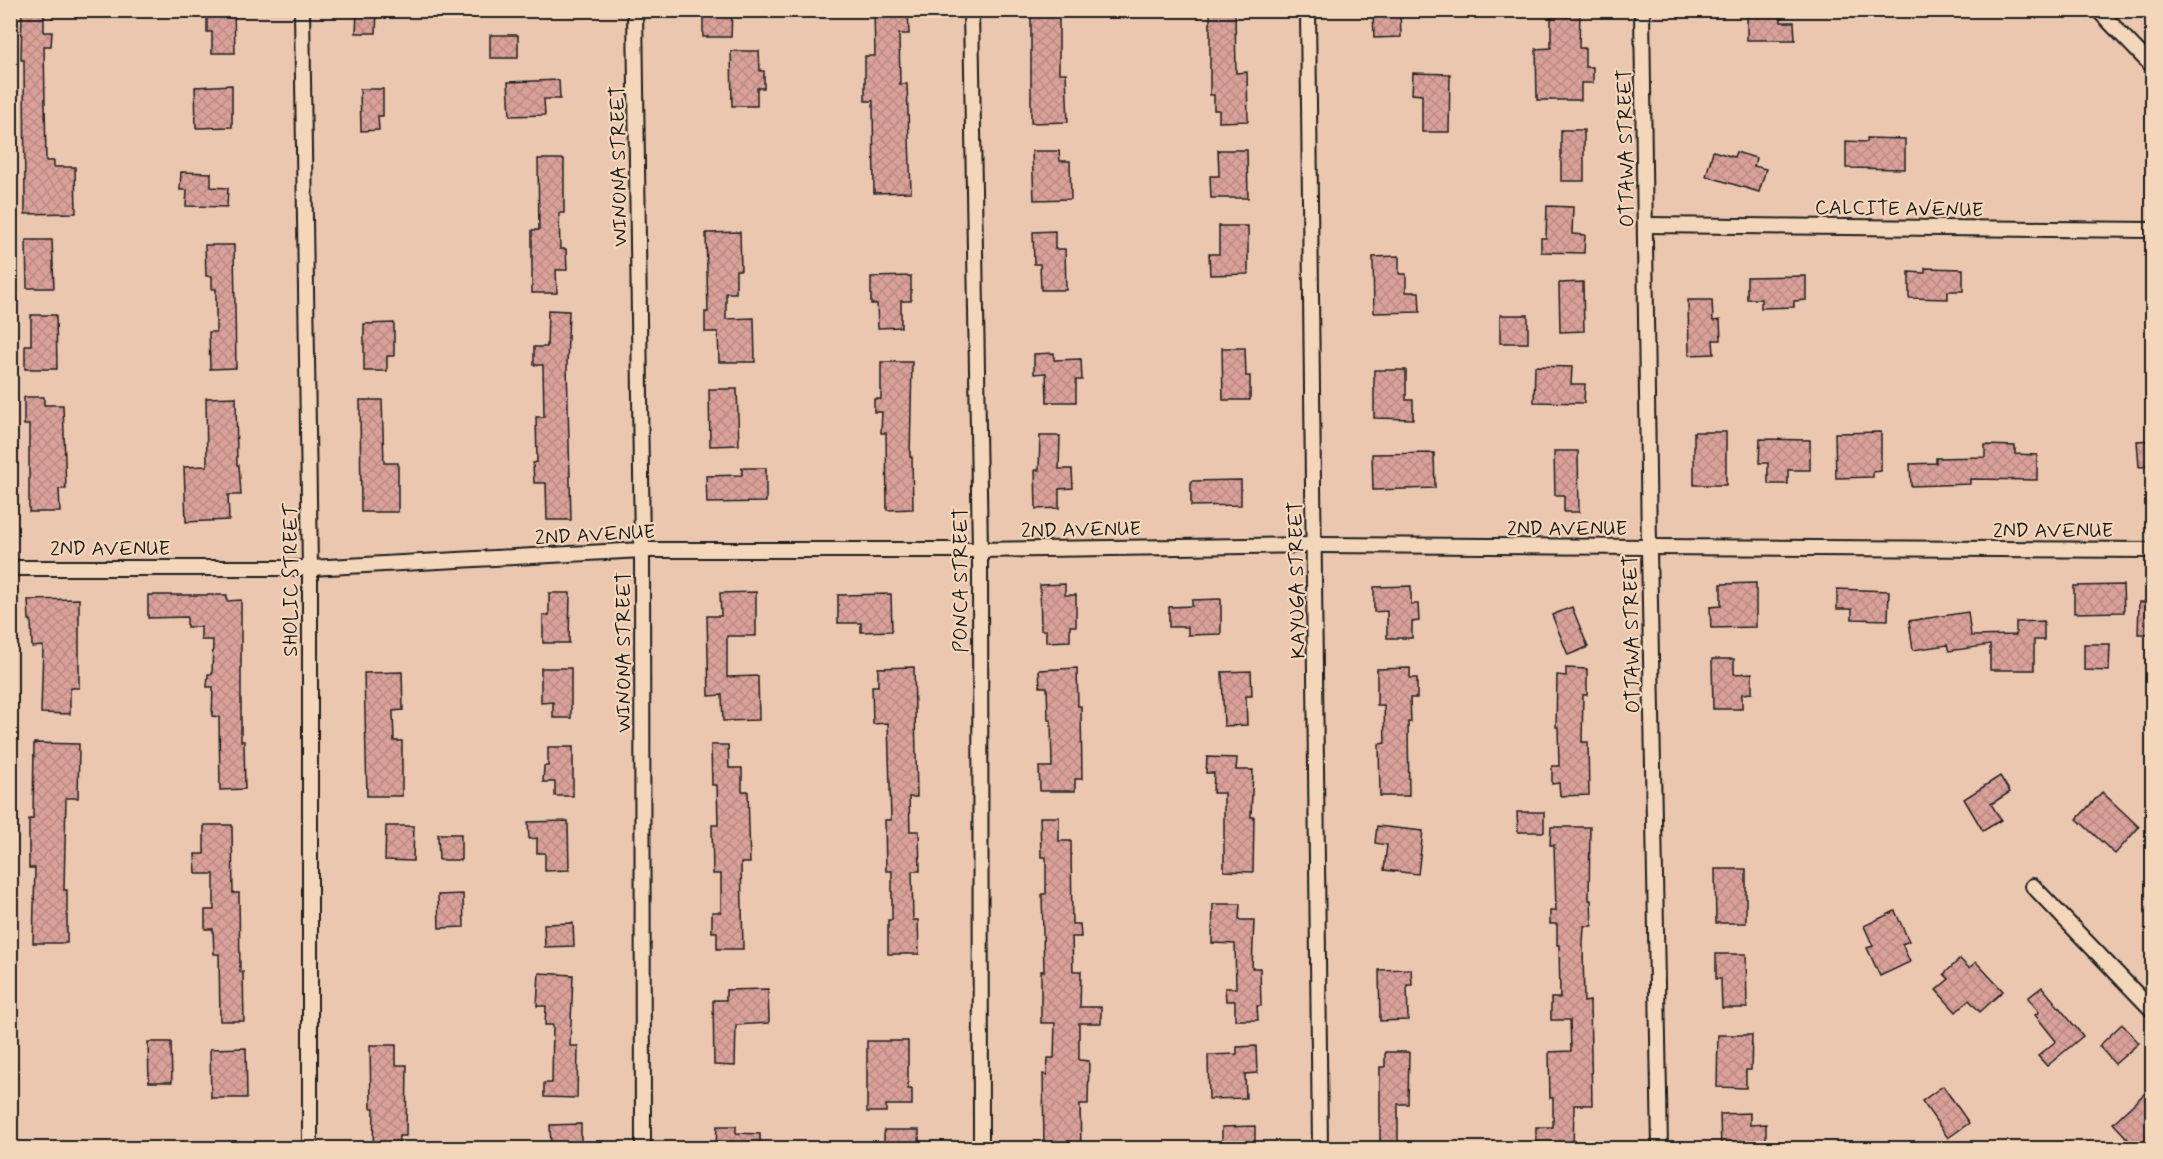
<svg xmlns="http://www.w3.org/2000/svg" width="2163" height="1159" font-family="Mynerve,sans-serif">
<style>
.building{fill:url(#building-cross-hatch);stroke:#1c1c1c;stroke-width:1.5}
.lines{fill:none;stroke-linecap:round;stroke-linejoin:round}
.street-casing{stroke:#1c1c1c;stroke-width:18}
.street{stroke:#f4d7ba;stroke-width:14}
.labels{text-anchor:middle;stroke-width:4.5;stroke-linejoin:round;paint-order:stroke}
.street-label{font-size:20px;fill:#1c1c1c;stroke:#f4d7ba}
</style>
<defs>
<pattern id="building-cross-hatch" width="8" height="8" patternUnits="userSpaceOnUse" patternTransform="scale(1.5)"><rect width="8" height="8" fill="#daa19a"/><path d="M0 0l8 8M0 8l8-8" fill="none" stroke="#ba8a84"/></pattern>
</defs>
<rect width="100%" height="100%" fill="#ecc7b0"/>
<filter id="ink" filterUnits="userSpaceOnUse"><feTurbulence type="fractalNoise" baseFrequency=".0167" numOctaves="2"/><feDisplacementMap in="SourceGraphic" scale="12" xChannelSelector="R" yChannelSelector="G"/><feConvolveMatrix kernelMatrix="1 2 1 2 8 2 1 2 1" color-interpolation-filters="sRGB"/></filter>
<g filter="url(#ink)">
<g class="building">
<polygon points="22,10 44,10 44,32 52,32 51,46 44,46 46,161 54,161 54,167 75,167 76,213 25,214 24,60 21,60"/>
<polygon points="207,10 234,10 235,53 212,53 212,32 207,32"/>
<polygon points="357,10 377,10 376,33 356,33"/>
<polygon points="703,10 732,10 731,37 703,37"/>
<polygon points="874,10 908,10 909,34 899,34 900,84 907,84 911,192 874,193 873,101 865,101 865,56 875,56"/>
<polygon points="1031,10 1059,10 1059,73 1066,73 1068,122 1031,123"/>
<polygon points="1210,10 1235,10 1236,73 1247,72 1248,121 1219,122 1219,110 1214,110 1214,95 1210,95"/>
<polygon points="1373,10 1400,10 1401,37 1374,38"/>
<polygon points="1551,10 1580,10 1579,48 1585,48 1585,67 1593,67 1593,83 1581,83 1581,100 1537,100 1536,49 1551,48"/>
<polygon points="1747,10 1781,10 1781,22 1794,22 1795,40 1747,40"/>
<rect x="490" y="35" width="28" height="23"/>
<polygon points="731,51 759,51 760,71 764,71 764,88 757,88 757,106 732,106"/>
<polygon points="1413,73 1450,74 1449,132 1422,132 1422,95 1412,94"/>
<polygon points="559,80 560,99 544,99 545,115 510,116 508,82"/>
<polygon points="232,85 232,127 196,128 195,87"/>
<polygon points="360,89 383,89 383,116 378,116 379,130 361,131"/>
<rect x="1561" y="130" width="23" height="51"/>
<polygon points="1867,138 1905,139 1905,169 1846,168 1846,141 1867,142"/>
<polygon points="1218,150 1247,150 1248,198 1211,198 1210,176 1219,176"/>
<polygon points="1032,151 1059,151 1060,161 1070,161 1071,199 1034,200"/>
<polygon points="1713,151 1734,157 1736,152 1756,158 1754,166 1766,169 1759,192 1706,176"/>
<polygon points="538,159 564,159 564,213 559,213 560,249 566,249 567,270 556,270 557,293 532,293 532,230 539,230"/>
<polygon points="181,172 211,173 211,187 228,188 227,207 186,206 187,190 180,190"/>
<polygon points="1547,206 1573,207 1572,234 1585,235 1584,253 1541,252 1541,238 1546,238"/>
<polygon points="1219,226 1248,226 1248,274 1210,275 1209,254 1219,254"/>
<polygon points="1055,231 1055,249 1065,249 1066,290 1041,290 1040,264 1034,264 1033,232"/>
<polygon points="740,232 741,270 736,270 736,293 726,293 726,319 754,318 755,362 719,362 718,332 705,332 705,312 708,312 706,233"/>
<polygon points="26,240 52,240 54,288 27,288"/>
<polygon points="205,245 234,245 236,368 210,369 209,332 216,332 216,289 212,289 212,276 206,276"/>
<polygon points="1399,256 1399,274 1406,274 1406,292 1419,292 1420,312 1374,313 1373,257"/>
<polygon points="1925,268 1963,269 1963,291 1948,291 1948,299 1909,298 1909,272 1925,273"/>
<polygon points="911,276 911,301 901,301 901,327 878,328 877,304 871,304 871,277"/>
<polygon points="1806,276 1806,300 1794,301 1794,307 1761,308 1761,299 1747,299 1747,277"/>
<polygon points="1583,282 1584,331 1560,332 1559,283"/>
<polygon points="1688,300 1712,300 1713,321 1720,320 1721,340 1713,340 1714,354 1689,355"/>
<polygon points="548,310 569,311 567,365 571,520 547,520 546,483 534,483 533,463 537,462 536,417 544,417 543,365 534,365 534,347 547,347"/>
<polygon points="31,315 56,315 57,369 25,369 25,345 31,345"/>
<rect x="1500" y="315" width="28" height="28"/>
<polygon points="394,323 394,356 387,356 387,371 364,371 364,324"/>
<polygon points="1222,348 1245,348 1246,376 1250,376 1250,400 1223,400"/>
<polygon points="1054,353 1054,360 1081,359 1082,380 1076,380 1076,402 1047,402 1046,373 1034,374 1034,354"/>
<polygon points="881,362 912,362 910,457 912,457 913,509 887,510 886,433 881,433 882,412 874,412 874,399 881,399"/>
<polygon points="1535,366 1572,367 1571,384 1585,384 1584,403 1534,402"/>
<polygon points="1374,370 1406,370 1406,400 1413,400 1413,419 1374,418"/>
<polygon points="709,389 737,389 739,445 710,446"/>
<polygon points="24,397 44,397 44,405 63,405 66,489 59,489 60,512 29,512 29,425 24,425"/>
<polygon points="236,397 237,465 239,465 241,495 228,495 229,520 186,522 184,467 207,466 206,398"/>
<polygon points="360,400 382,400 384,463 398,463 398,512 361,512"/>
<rect x="1694" y="432" width="32" height="53"/>
<polygon points="1881,432 1881,471 1873,472 1873,477 1836,478 1835,433"/>
<polygon points="1040,436 1060,436 1059,469 1072,469 1073,488 1059,489 1059,508 1036,509 1035,470 1039,470"/>
<polygon points="1760,439 1810,440 1810,470 1788,470 1788,484 1768,484 1768,463 1759,463"/>
<polygon points="2152,440 2152,466 2139,467 2137,441"/>
<polygon points="1985,445 2015,446 2015,454 2037,455 2037,480 1970,479 1970,484 1911,486 1910,464 1936,463 1936,458 1985,457"/>
<polygon points="1554,451 1578,451 1579,512 1564,512 1564,495 1555,495"/>
<polygon points="1434,453 1435,488 1373,490 1372,454"/>
<polygon points="742,468 766,468 766,502 707,503 706,476 742,475"/>
<polygon points="1241,480 1241,505 1191,506 1191,481"/>
<polygon points="1756,583 1756,627 1711,628 1710,607 1721,606 1721,584"/>
<polygon points="1065,584 1065,595 1076,595 1076,626 1070,626 1070,641 1046,642 1046,630 1041,630 1040,585"/>
<polygon points="2123,585 2124,612 2074,613 2074,586"/>
<polygon points="1411,586 1411,604 1418,604 1419,621 1412,622 1412,638 1387,638 1387,611 1374,612 1374,587"/>
<polygon points="1837,589 1889,591 1888,620 1852,619 1852,609 1837,609"/>
<polygon points="756,592 756,636 727,636 727,677 758,676 759,720 723,721 722,695 709,696 707,616 721,616 720,593"/>
<polygon points="549,593 570,593 569,643 543,643 543,615 549,615"/>
<polygon points="891,594 892,631 861,632 861,623 838,623 838,595"/>
<polygon points="148,595 227,595 227,601 241,600 241,741 244,741 245,789 220,790 219,717 212,716 213,687 207,687 208,674 212,674 213,640 201,640 201,627 187,627 187,617 148,618"/>
<polygon points="79,599 79,688 70,688 70,714 41,713 43,646 32,647 31,620 29,620 28,600"/>
<polygon points="1221,599 1221,634 1188,635 1188,627 1169,627 1169,607 1192,606 1192,600"/>
<polygon points="2139,602 2152,602 2152,634 2138,634"/>
<polygon points="1572,607 1588,647 1568,655 1552,615"/>
<polygon points="1968,612 1971,636 2016,635 2016,622 2044,621 2044,640 2034,640 2034,670 1990,670 1990,645 1949,651 1947,645 1913,650 1909,621"/>
<polygon points="2084,644 2110,644 2109,671 2084,670"/>
<polygon points="1712,659 1734,659 1734,674 1752,673 1752,693 1742,694 1742,709 1713,709"/>
<polygon points="914,667 917,797 909,797 910,831 919,831 920,871 912,871 913,920 918,920 919,954 888,954 888,920 892,920 892,871 886,871 885,820 891,820 888,723 873,724 872,686 878,686 878,668"/>
<polygon points="541,668 571,668 571,718 553,718 553,702 541,703"/>
<polygon points="1077,668 1078,706 1081,706 1082,779 1075,779 1075,791 1040,791 1039,767 1052,767 1051,720 1048,720 1047,687 1040,687 1039,670"/>
<polygon points="1410,668 1410,678 1417,678 1417,698 1410,698 1411,722 1408,722 1409,796 1380,796 1379,744 1385,743 1384,705 1377,705 1377,669"/>
<polygon points="1566,668 1587,669 1587,695 1583,695 1582,742 1588,742 1589,795 1560,796 1559,783 1552,784 1552,766 1559,766 1558,727 1556,727 1557,675 1566,676"/>
<polygon points="1251,671 1252,696 1246,696 1247,725 1224,726 1222,672"/>
<polygon points="402,672 403,710 393,711 394,741 402,741 402,796 367,796 364,673"/>
<polygon points="34,743 79,744 78,798 66,798 64,890 67,890 67,943 33,943 35,868 29,868 29,819 33,819"/>
<polygon points="711,745 728,745 729,768 742,768 742,791 748,791 750,863 741,863 743,949 717,949 717,932 712,932 712,912 721,912 721,874 713,874 712,825 718,825 717,785 712,785"/>
<polygon points="548,747 573,747 573,796 555,796 555,782 543,782 544,766 548,766"/>
<polygon points="1207,757 1237,758 1236,770 1253,770 1251,817 1254,817 1253,872 1224,871 1224,793 1213,793 1214,773 1206,773"/>
<polygon points="2000,776 2010,792 1991,804 2001,820 1983,831 1964,799"/>
<polygon points="2102,792 2139,827 2115,854 2077,819"/>
<polygon points="1517,812 1544,812 1544,832 1518,832"/>
<polygon points="1040,817 1059,817 1059,841 1071,841 1072,924 1080,924 1081,937 1072,937 1073,971 1081,971 1080,1007 1101,1007 1101,1023 1079,1023 1079,1060 1089,1061 1088,1104 1080,1104 1081,1149 1044,1149 1043,1074 1047,1075 1048,1058 1054,1058 1055,1023 1041,1023 1041,971 1044,971 1042,894 1046,894 1046,857 1041,857"/>
<polygon points="568,821 569,870 545,871 545,853 537,853 537,838 529,839 528,822"/>
<polygon points="204,825 232,825 233,893 239,893 240,972 243,972 244,1021 220,1021 219,954 214,954 213,929 205,929 205,910 214,910 214,874 196,874 195,854 204,854"/>
<polygon points="386,826 414,826 413,861 385,860"/>
<polygon points="1377,826 1423,831 1418,874 1384,870 1387,845 1375,843"/>
<polygon points="1551,827 1590,827 1589,900 1591,900 1592,926 1584,926 1583,944 1584,1002 1590,1001 1592,1105 1574,1105 1573,1149 1536,1149 1536,1127 1553,1127 1553,1098 1550,1098 1549,1052 1571,1051 1570,1020 1551,1020 1551,998 1560,998 1559,945 1557,945 1557,924 1550,924 1550,911 1556,911 1554,845 1550,845"/>
<polygon points="438,834 461,834 461,860 439,860"/>
<polygon points="1715,869 1746,869 1746,923 1716,923"/>
<polygon points="463,894 464,927 439,928 438,895"/>
<polygon points="1213,904 1240,904 1239,920 1254,920 1252,968 1260,968 1261,1006 1257,1006 1258,1020 1235,1020 1235,1001 1226,1001 1225,988 1236,988 1235,944 1212,943"/>
<polygon points="1895,911 1909,941 1902,944 1910,962 1880,976 1867,948 1873,946 1864,926"/>
<polygon points="573,923 574,946 545,947 544,924"/>
<polygon points="1716,954 1746,954 1747,1008 1722,1008 1721,979 1716,979"/>
<polygon points="1960,959 1969,968 1976,962 2003,991 1980,1012 1969,1000 1956,1012 1936,990 1949,979 1944,974"/>
<polygon points="1411,969 1412,985 1407,985 1408,1020 1380,1021 1379,970"/>
<polygon points="539,973 573,975 570,1046 578,1046 577,1098 544,1097 544,1083 552,1083 553,1025 545,1025 546,1006 537,1006"/>
<polygon points="2042,987 2083,1036 2047,1066 2038,1056 2056,1041 2035,1015 2039,1012 2028,998"/>
<polygon points="768,989 769,1023 736,1025 735,1066 714,1065 713,1000 726,1000 726,990"/>
<polygon points="2122,1024 2139,1043 2115,1064 2099,1046"/>
<polygon points="1718,1035 1752,1035 1751,1070 1746,1070 1746,1088 1717,1087"/>
<polygon points="867,1041 908,1041 908,1089 912,1089 912,1105 886,1105 886,1112 867,1112"/>
<polygon points="148,1042 171,1042 172,1082 149,1082"/>
<polygon points="370,1045 396,1045 396,1065 407,1065 406,1136 399,1136 398,1149 373,1149 374,1108 371,1108"/>
<polygon points="1256,1046 1257,1073 1245,1074 1246,1098 1209,1099 1208,1055 1237,1054 1237,1047"/>
<polygon points="246,1048 247,1098 211,1098 210,1049"/>
<polygon points="1385,1052 1409,1052 1408,1104 1398,1104 1398,1149 1380,1149 1380,1067 1385,1067"/>
<polygon points="1943,1086 1969,1123 1948,1138 1922,1101"/>
<polygon points="2145,1093 2152,1101 2152,1139 2143,1149 2137,1149 2113,1123"/>
<polygon points="1750,1113 1750,1125 1766,1124 1766,1147 1721,1149 1720,1114"/>
<polygon points="581,1124 581,1149 551,1149 550,1125"/>
<polygon points="717,1126 736,1126 736,1133 760,1134 760,1149 734,1149 734,1146 716,1146"/>
<polygon points="1255,1126 1255,1149 1222,1149 1222,1127"/>
<rect x="884" y="1130" width="35" height="19"/>
</g>
<g class="lines">
<g class="street-casing">
<g id="street">
<polyline points="302,10 310,568 310,1148"/>
<polyline points="635,10 642,550 643,1148"/>
<polyline points="971,10 980,550 981,1148"/>
<polyline points="1308,10 1320,1148"/>
<polyline points="1642,10 1649,548 1660,1148"/>
<polyline points="2098,10 2152,66"/>
<polyline points="1646,225 2152,230"/>
<polyline points="10,568 310,568 642,550 980,550 1315,545 2152,550"/>
<polyline points="2033,886 2152,1010"/>
</g>
</g>
<use href="#street" class="street"/>
</g>
</g>
<g class="labels">
<g class="street-label">
<text transform="translate(1625 148) rotate(-91)" y="7">OTTAWA STREET</text>
<text transform="translate(618 166) rotate(-91)" y="7">WINONA STREET</text>
<text transform="translate(1899 208) rotate(1)" y="7">CALCITE AVENUE</text>
<text x="1567" y="535">2ND AVENUE</text>
<text transform="translate(1081 529) rotate(-1)" y="7">2ND AVENUE</text>
<text x="2053" y="537">2ND AVENUE</text>
<text transform="translate(595 534) rotate(-3)" y="7">2ND AVENUE</text>
<text x="110" y="555">2ND AVENUE</text>
<text transform="translate(290 580) rotate(-90)" y="7">SHOLIC STREET</text>
<text transform="translate(960 580) rotate(-90)" y="7">PONCA STREET</text>
<text transform="translate(1296 580) rotate(-91)" y="7">KAYUGA STREET</text>
<text transform="translate(1631 634) rotate(-91)" y="7">OTTAWA STREET</text>
<text transform="translate(623 652) rotate(-90)" y="7">WINONA STREET</text>
</g>
</g>
<rect width="2163" height="1159" fill="none" stroke="#f4d7ba" stroke-width="36"/>
<rect x="18" y="18" width="2127" height="1123" fill="none" stroke="#1c1c1c" stroke-width="2" filter="url(#ink)"/>
</svg>
